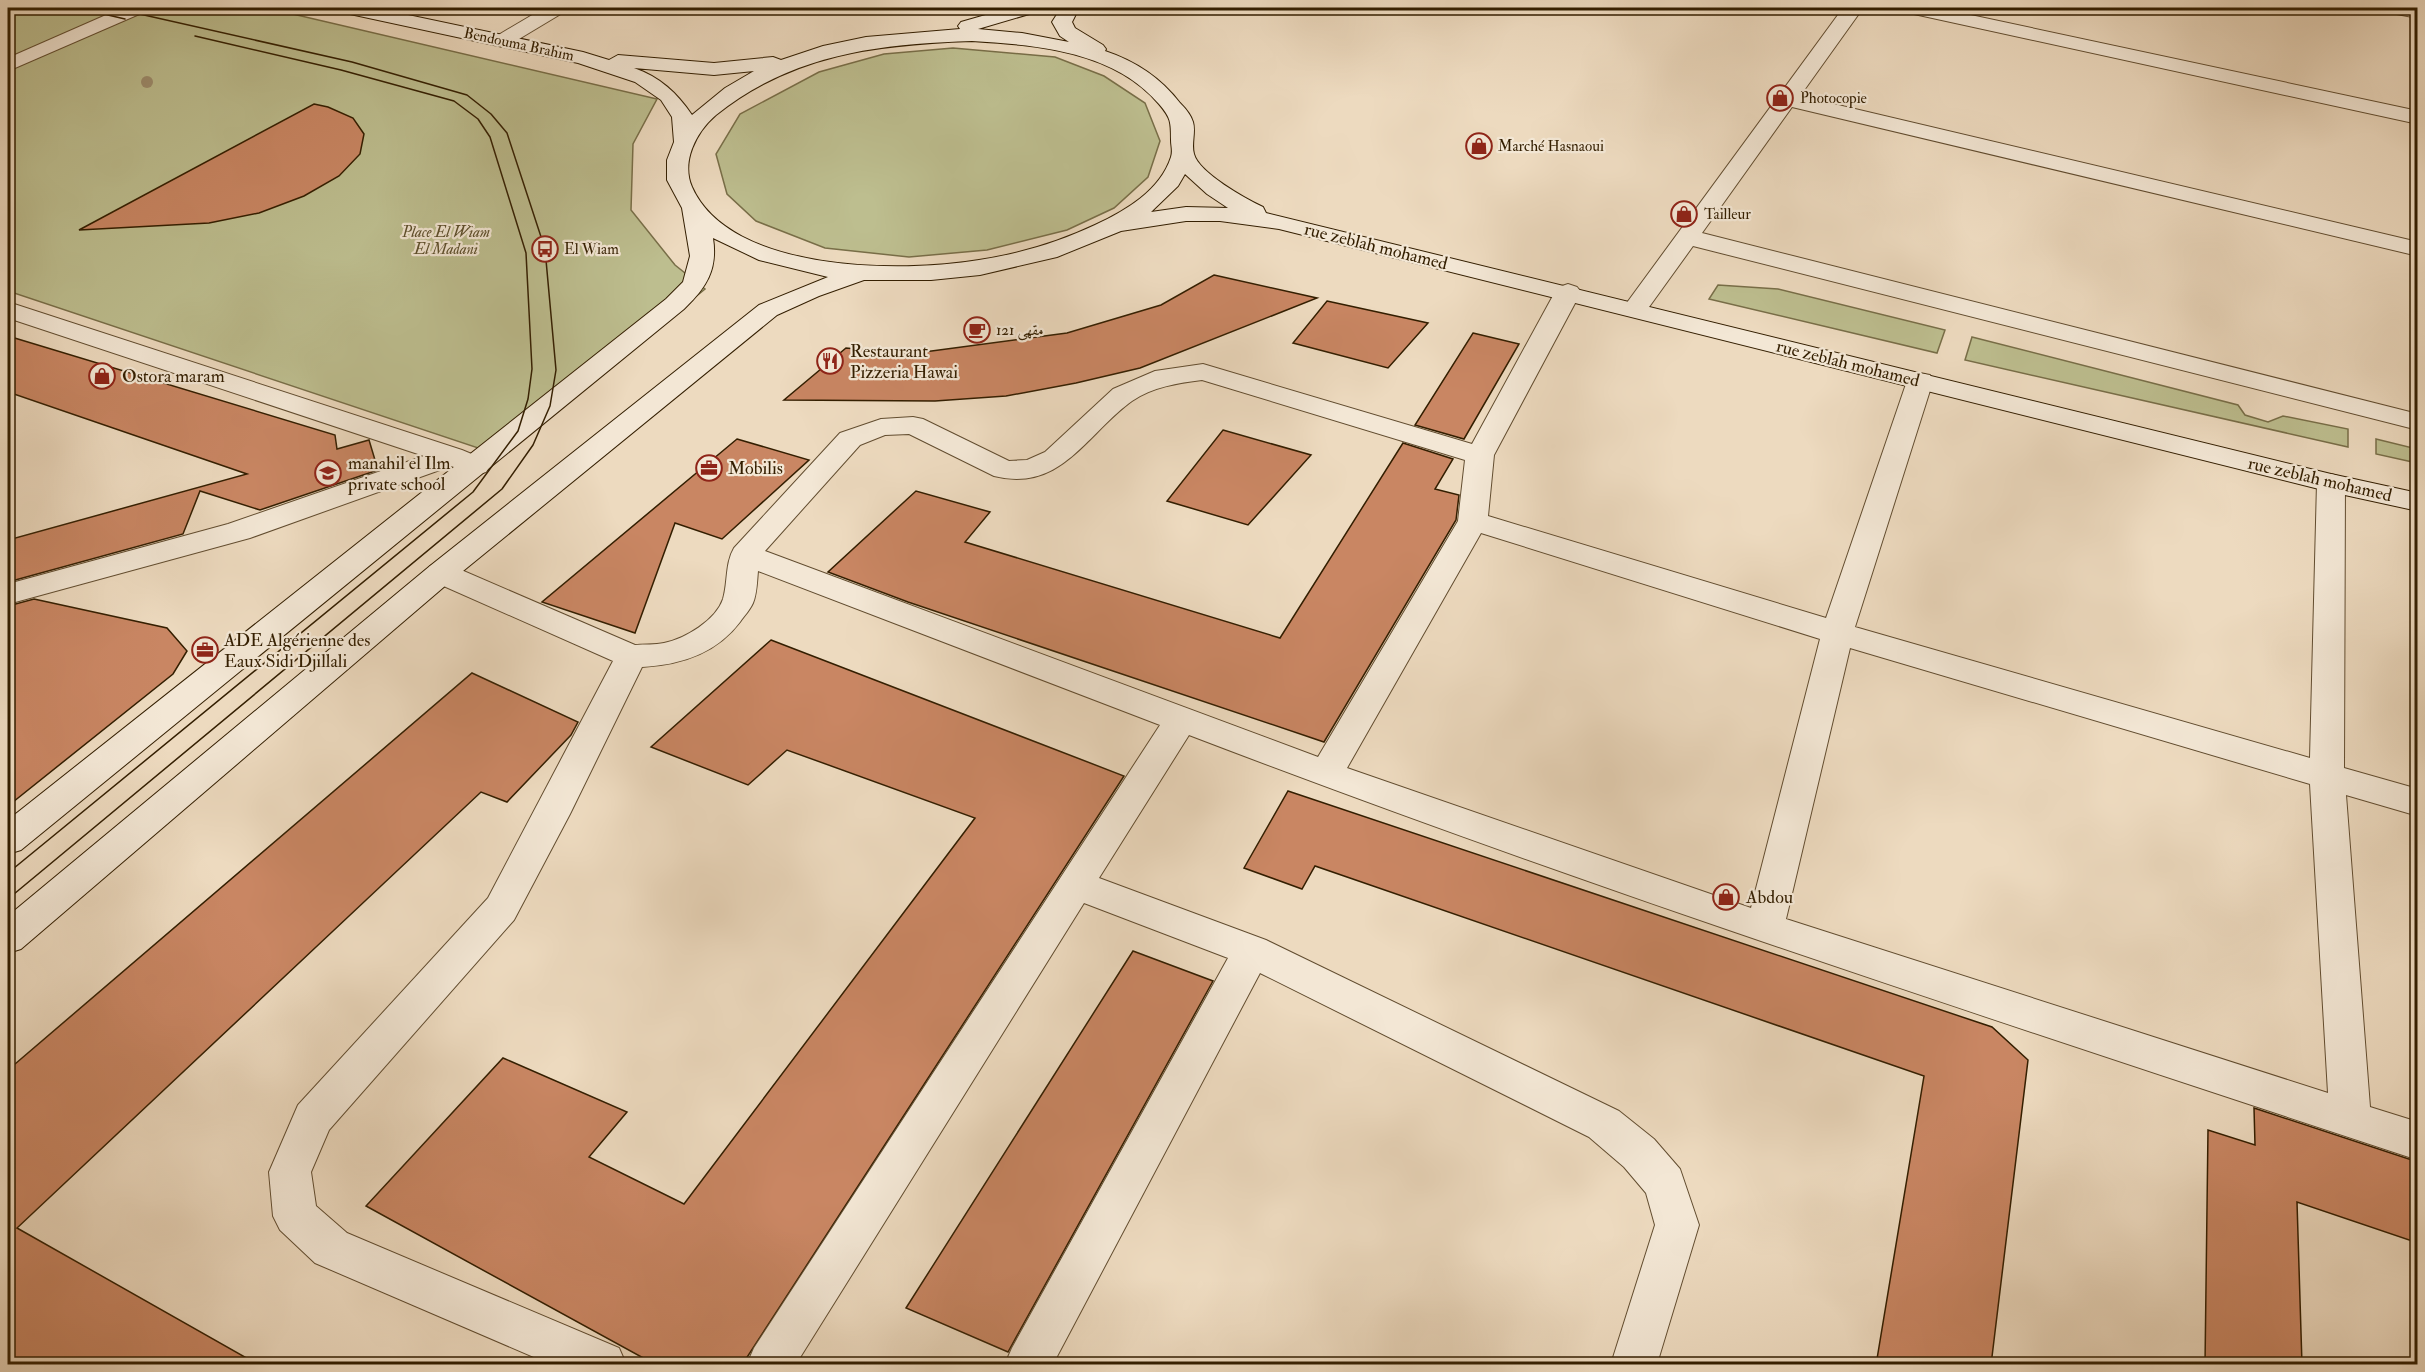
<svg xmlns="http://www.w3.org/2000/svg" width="2425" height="1372" font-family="'IM FELL Double Pica',Amiri,serif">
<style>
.green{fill:#bdbe8f;stroke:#786e48;stroke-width:1.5}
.building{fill:#c98663;stroke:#331e00;stroke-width:1.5}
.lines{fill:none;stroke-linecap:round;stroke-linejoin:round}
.pedestrian-casing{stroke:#624d30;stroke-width:2}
.minor-casing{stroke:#624d30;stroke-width:2}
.secondary-casing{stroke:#331e00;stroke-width:2}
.pedestrian{fill:#f3e7d5;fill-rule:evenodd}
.minor{fill:#f3e7d5;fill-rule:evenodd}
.secondary{fill:#f3e7d5;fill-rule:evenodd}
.tram{stroke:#331e00;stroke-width:1.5}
.tree{fill:#9d8d6e}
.labels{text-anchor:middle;stroke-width:4.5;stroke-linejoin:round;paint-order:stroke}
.far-street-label{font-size:15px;fill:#331e00;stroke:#f3e7d5}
.far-poi-label{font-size:15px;fill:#331e00;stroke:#f3e7d5;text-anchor:start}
.far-park-label{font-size:15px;font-style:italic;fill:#5c4e2b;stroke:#f3e7d5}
.street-label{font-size:18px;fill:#331e00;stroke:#f3e7d5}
.poi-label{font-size:18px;fill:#331e00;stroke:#f3e7d5;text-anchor:start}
</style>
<rect width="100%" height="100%" fill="#eddabf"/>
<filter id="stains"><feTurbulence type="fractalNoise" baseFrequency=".00333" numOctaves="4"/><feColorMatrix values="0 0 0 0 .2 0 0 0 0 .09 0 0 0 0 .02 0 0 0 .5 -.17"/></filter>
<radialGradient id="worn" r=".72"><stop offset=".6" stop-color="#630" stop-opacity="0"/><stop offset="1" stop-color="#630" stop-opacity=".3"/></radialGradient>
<g class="green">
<polygon points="8,8 267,8 657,99 633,144 631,210 675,265 705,289 502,456 8,291"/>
<polygon points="953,48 1055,57 1104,76 1145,103 1160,141 1148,177 1114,208 1067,230 987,250 909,257 825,248 756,221 727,194 716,154 740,114 819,72 884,54"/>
<polygon points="1718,285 1778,289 1945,330 1937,353 1709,299"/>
<polygon points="1972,337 2238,405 2245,415 2268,422 2283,416 2348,429 2348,447 1965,360"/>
<polygon points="2376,439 2417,449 2417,463 2376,454"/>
</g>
<g class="building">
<polygon points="314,104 328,107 353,118 364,134 360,154 339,176 304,196 259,213 209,223 79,230"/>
<polygon points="1214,275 1317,298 1140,368 1076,383 1006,396 935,401 784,400 846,348 909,354 1067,333 1161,305"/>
<polygon points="1327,301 1428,323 1388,368 1293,343"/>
<polygon points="1473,333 1519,344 1464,439 1415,425"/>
<polygon points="8,336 335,435 337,449 369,440 378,470 260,510 200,491 183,534 8,582 8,540 247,474 8,392"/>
<polygon points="1223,430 1311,455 1248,525 1167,501"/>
<polygon points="737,439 809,460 722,539 675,523 635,633 542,602"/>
<polygon points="1403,443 1453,459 1435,489 1459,495 1456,520 1324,742 908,602 828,572 916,491 990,512 965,542 1280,638"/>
<polygon points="34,599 167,628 187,651 173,674 8,806 8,606"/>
<polygon points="771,640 1124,776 742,1365 656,1365 366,1206 503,1058 627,1112 589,1157 684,1204 975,818 787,750 748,785 651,747"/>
<polygon points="472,673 578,722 571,735 507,802 481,792 17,1228 259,1365 8,1365 8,1070"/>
<polygon points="1288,791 1992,1027 2028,1060 1991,1365 1876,1365 1924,1076 1315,866 1302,889 1244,868"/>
<polygon points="1133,951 1213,981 1008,1352 906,1308"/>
<polygon points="2254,1108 2418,1162 2418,1243 2297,1202 2302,1365 2205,1365 2208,1130 2255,1145"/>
</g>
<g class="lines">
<g class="pedestrian-casing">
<polygon id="pedestrian" points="122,8 147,8 144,12 8,71 8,58"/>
</g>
<g class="minor-casing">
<g id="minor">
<polygon points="544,8 567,8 564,12 509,45 495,45 492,41 495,37"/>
<polygon points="1843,8 1863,8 1800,96 2418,242 2418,256 1792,107 1702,233 2418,414 2418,430 1693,246 1644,314 1635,317 1626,314 1622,309 1626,304"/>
<polygon points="1904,8 1938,8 2418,111 2418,124 1914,14 1907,12"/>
<polygon points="2383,8 2418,8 2418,18 2386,12"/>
<path d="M1568 284 1577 287 1581 292 1494 455 1488 516 1826 618 1907 381 1910 375 1920 373 1930 375 1933 381 1855 627 2310 758 2317 483 2321 477 2331 474 2341 477 2345 483 2344 768 2418 789V816L2346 795 2370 1107 2418 1122V1160C2007 1024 1593 890 1189 735L1099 878 1266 940 1619 1111 1654 1139 1680 1169 1699 1225 1657 1364H1611L1655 1225 1646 1193 1624 1167 1589 1137 1260 973 1053 1364H1005L1012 1348 1228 958 1084 903 796 1364H747L754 1348 1160 725 758 571C757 581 757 594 753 603 750 610 744 616 740 622 716 654 680 665 642 667L570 814 514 920 329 1130 311 1172 316 1206 347 1233 619 1348 626 1364H550L315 1263 280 1230 273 1216 269 1172 298 1105 488 898 613 661 430 580 426 573 430 566 441 563 452 566 635 645C645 644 655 645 664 643 685 639 716 620 723 599 728 582 725 563 734 548L840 433 881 419 913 417 923 419 1009 461 1027 460 1045 452 1113 389 1155 371 1203 364 1472 444 1555 292 1559 287ZM1202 380 1465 460 1458 521 1318 757 765 551 860 445 885 435 909 434 994 476C1061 493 1086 434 1132 401 1152 387 1178 383 1202 380ZM1481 533 1820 639 1751 908 1347 768ZM1850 648 2310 784 2328 1093 1786 919Z"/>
<polygon points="8,302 462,450 486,460 490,466 486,472 476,475 451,466 250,538 8,604 8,584 228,524 424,456 8,318"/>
</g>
</g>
<g class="secondary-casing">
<path id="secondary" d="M341 8H375L583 52 609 60 618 55 714 63 773 57 781 60 823 46 866 37 960 29 958 26 961 22 1010 8H1039L1036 12 978 29 1022 33 1069 42 1060 36 1052 22 1061 8H1079L1072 22 1075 28 1103 45 1106 49 1105 51C1135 61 1160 77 1180 103 1185 108 1191 115 1193 122 1196 132 1191 144 1194 154 1199 173 1246 199 1263 207L1266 213 2331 474 2418 493V511L2331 492 1279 229 1220 221H1186L1121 231 1057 257 980 275 931 280H864L819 296 777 315 452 580 21 949 8 953V916L430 566 759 305 828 277 759 260 713 238C718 270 706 288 684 309L21 850 8 854V820L666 299 683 282 690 256 682 208 667 180V160L674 142 672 117 661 100 635 82 578 63 350 14 343 12ZM972 41C1037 45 1114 51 1159 104 1171 118 1171 122 1171 140 1171 146 1173 151 1171 157 1160 191 1125 211 1095 225 1059 242 1019 254 979 260 902 273 730 273 692 187 681 162 696 132 716 115 792 54 878 44 972 41ZM634 68 714 75 754 71 725 88 692 115C677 93 660 77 634 68ZM1185 174 1207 194 1228 208 1186 207 1151 212 1178 186Z"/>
</g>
<use href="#pedestrian" class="pedestrian"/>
<use href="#minor" class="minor"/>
<use href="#secondary" class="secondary"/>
<g class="tram">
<polyline points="78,8 125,19"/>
<polyline points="8,873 473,492 518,431 528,399 532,369 526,253 490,137 478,119 454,101 341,70 195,36"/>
<polyline points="8,899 502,489 533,445 550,406 556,370 545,249 507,133 491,114 467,95 352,62 113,8"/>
</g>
</g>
<circle class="tree" cx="147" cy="82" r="6"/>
<defs>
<g id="shop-ring" transform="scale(1.35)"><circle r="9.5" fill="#f3e7d5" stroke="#8f2418" stroke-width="1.5"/><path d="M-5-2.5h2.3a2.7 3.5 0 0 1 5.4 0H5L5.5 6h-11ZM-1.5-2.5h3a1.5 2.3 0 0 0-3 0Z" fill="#8f2418"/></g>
<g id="bus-ring" transform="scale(1.35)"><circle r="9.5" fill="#f3e7d5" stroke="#8f2418" stroke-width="1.5"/><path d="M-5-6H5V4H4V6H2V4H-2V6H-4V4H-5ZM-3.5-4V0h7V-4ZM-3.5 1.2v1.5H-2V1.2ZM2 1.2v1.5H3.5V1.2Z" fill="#8f2418"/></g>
<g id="cafe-ring" transform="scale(1.35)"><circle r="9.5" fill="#f3e7d5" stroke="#8f2418" stroke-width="1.5"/><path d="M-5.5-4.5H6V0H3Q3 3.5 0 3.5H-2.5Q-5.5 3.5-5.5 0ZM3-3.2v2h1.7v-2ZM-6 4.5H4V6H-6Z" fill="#8f2418"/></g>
<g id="restaurant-ring" transform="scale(1.35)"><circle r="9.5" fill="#f3e7d5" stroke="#8f2418" stroke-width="1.5"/><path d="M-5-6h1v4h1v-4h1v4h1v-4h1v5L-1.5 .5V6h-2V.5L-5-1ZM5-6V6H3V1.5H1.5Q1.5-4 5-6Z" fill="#8f2418"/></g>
<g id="office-ring" transform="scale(1.35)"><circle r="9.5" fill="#f3e7d5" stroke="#8f2418" stroke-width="1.5"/><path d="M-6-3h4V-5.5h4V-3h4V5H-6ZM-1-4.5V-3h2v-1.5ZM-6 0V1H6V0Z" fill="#8f2418"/></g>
<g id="school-ring" transform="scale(1.35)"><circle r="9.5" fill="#f3e7d5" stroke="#8f2418" stroke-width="1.5"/><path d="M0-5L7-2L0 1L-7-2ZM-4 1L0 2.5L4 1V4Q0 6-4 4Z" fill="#8f2418"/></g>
</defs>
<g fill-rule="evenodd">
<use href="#shop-ring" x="1780" y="98"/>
<use href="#shop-ring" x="1479" y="146"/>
<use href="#shop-ring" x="1684" y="214"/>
<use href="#bus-ring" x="545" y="249"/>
<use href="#cafe-ring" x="977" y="330"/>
<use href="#restaurant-ring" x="830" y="361"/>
<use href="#shop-ring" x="102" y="376"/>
<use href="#office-ring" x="709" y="468"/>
<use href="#school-ring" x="328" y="473"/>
<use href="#office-ring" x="205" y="650"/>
<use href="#shop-ring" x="1726" y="897"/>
</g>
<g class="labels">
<g class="far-street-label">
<text transform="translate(519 44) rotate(12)" y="5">Bendouma Brahim</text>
</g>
<g class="far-poi-label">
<text x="1800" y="103">Photocopie</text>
<text x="1498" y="151">Marché Hasnaoui</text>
<text x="1704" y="219">Tailleur</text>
<text x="564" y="254">El Wiam</text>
<text x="996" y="335">مقهى 121</text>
</g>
<g class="far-park-label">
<text x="446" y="237">Place El Wiam<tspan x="446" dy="17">El Madani</tspan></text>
</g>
<g class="street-label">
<text transform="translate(1376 246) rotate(14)" y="6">rue zeblah mohamed</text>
<text transform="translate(1848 363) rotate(14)" y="6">rue zeblah mohamed</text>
<text transform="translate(2320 479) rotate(13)" y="6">rue zeblah mohamed</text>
</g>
<g class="poi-label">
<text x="850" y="357">Restaurant<tspan x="850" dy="21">Pizzeria Hawai</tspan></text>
<text x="122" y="382">Ostora maram</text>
<text x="348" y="469">manahil el Ilm<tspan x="348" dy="21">private school</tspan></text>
<text x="728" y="474">Mobilis</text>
<text x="224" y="646">ADE Algérienne des<tspan x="224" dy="21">Eaux Sidi Djillali</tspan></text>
<text x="1746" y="903">Abdou</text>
</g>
</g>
<rect width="2425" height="1372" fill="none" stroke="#eddabf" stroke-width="30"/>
<rect x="9" y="9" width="2407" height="1354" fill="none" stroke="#331e00" stroke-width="3"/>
<rect x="15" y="15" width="2395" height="1342" fill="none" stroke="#331e00" stroke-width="1.5"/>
<rect width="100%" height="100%" filter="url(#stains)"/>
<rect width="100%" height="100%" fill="url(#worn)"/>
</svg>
